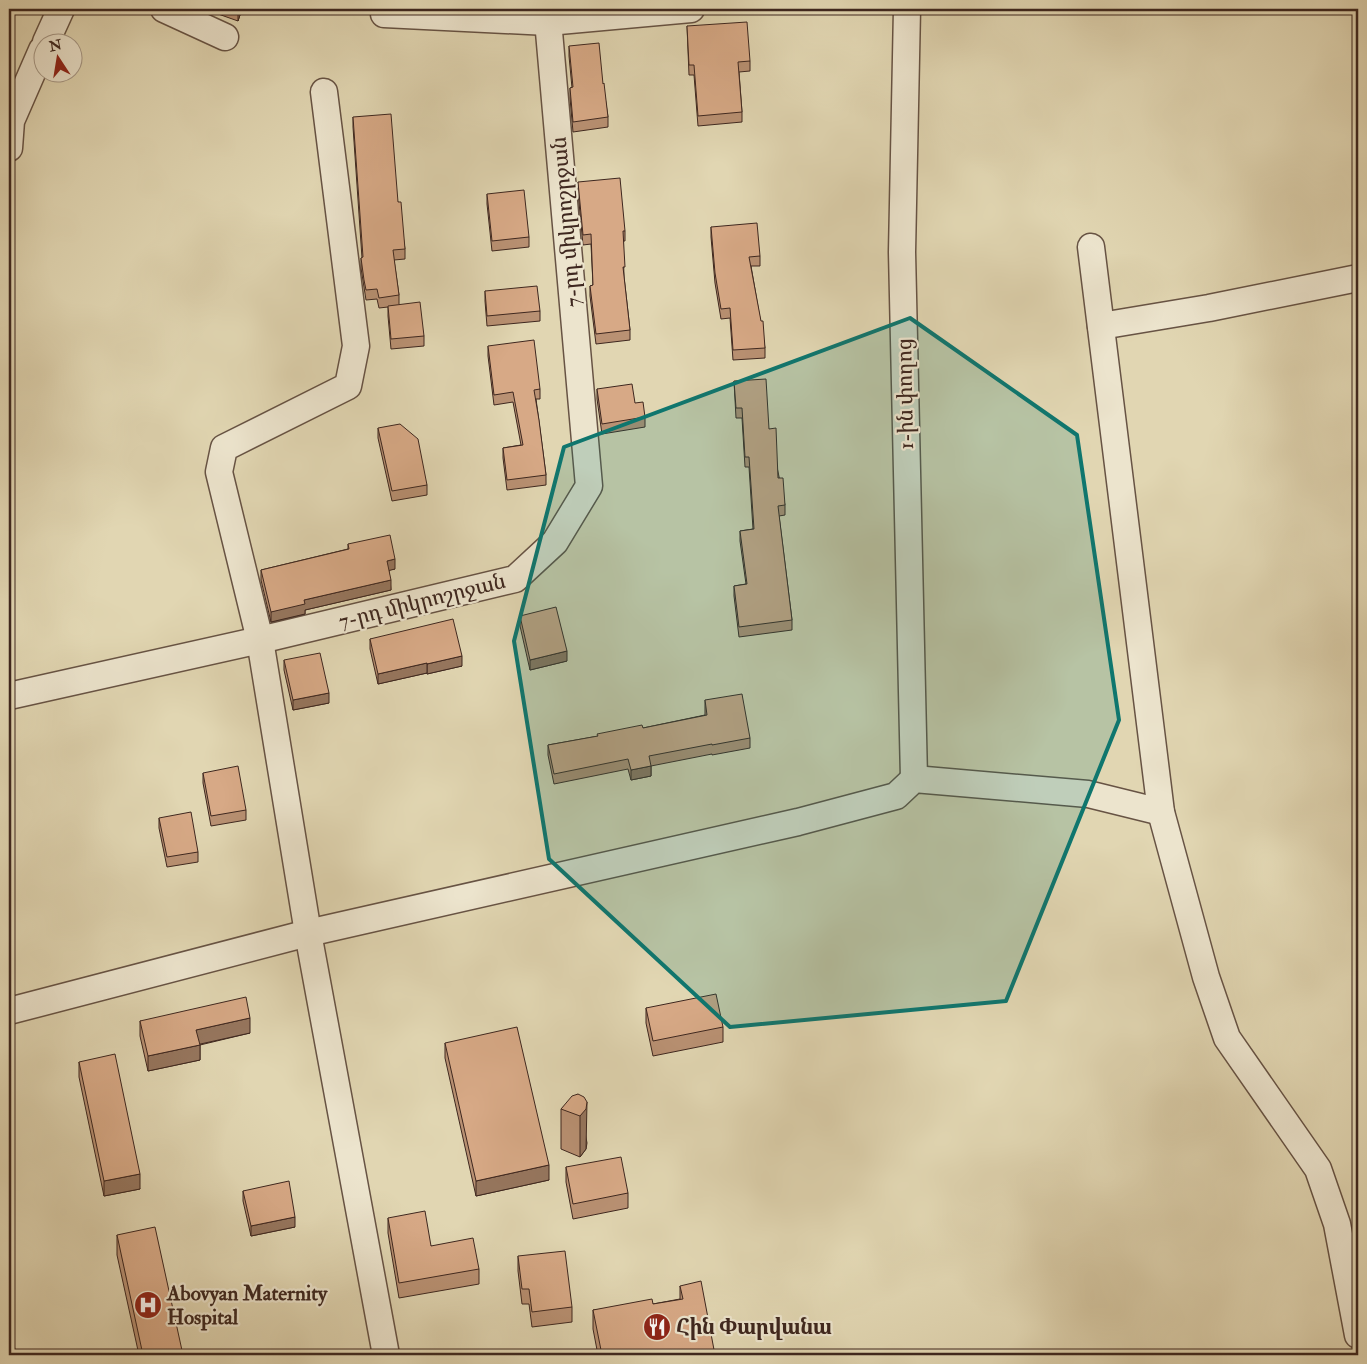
<svg xmlns="http://www.w3.org/2000/svg" width="1367" height="1364" font-family="'IM FELL Double Pica','Noto Serif Armenian',serif">
<style>
.lines{fill:none;stroke-linecap:round;stroke-linejoin:round}
.minor-casing{stroke:#675344;stroke-width:29}
.minor{stroke:#ece4cd;stroke-width:26}
.wall{fill:#b99173;stroke:#3e271f}
.shaded-wall{fill:#96765e;stroke:#3e271f}
.building{fill:#d7a986;stroke:#3e271f}
.marked{fill:#0f766e;fill-opacity:0.2;stroke:#0f766e;stroke-width:4;stroke-linejoin:round}
.labels{text-anchor:middle;stroke-width:4.5;stroke-linejoin:round;paint-order:stroke}
.street-label{font-size:21px;fill:#3e271f;stroke:#ece4cd}
.poi-label{font-size:21px;font-weight:bold;fill:#3e271f;stroke:#ece4cd;text-anchor:start}
</style>
<rect width="100%" height="100%" fill="#e1d6b2"/>
<filter id="stains"><feTurbulence type="fractalNoise" baseFrequency=".004" numOctaves="4"/><feColorMatrix values="0 0 0 0 .2 0 0 0 0 .09 0 0 0 0 .02 0 0 0 .5 -.17"/></filter>
<radialGradient id="worn" r=".72"><stop offset=".6" stop-color="#630" stop-opacity="0"/><stop offset="1" stop-color="#630" stop-opacity=".3"/></radialGradient>
<g class="lines">
<g class="minor-casing">
<g id="minor">
<polyline points="164,9 225,37"/>
<polyline points="907,9 902,252 914,779"/>
<polyline points="384,14 548,22 691,9"/>
<polyline points="46,42 61,9"/>
<polyline points="324,92 356,346 348,386 224,448 219,472 260,640 308,933 386,1355"/>
<polyline points="9,148 11,121 42,50"/>
<polyline points="1091,247 1161,812 1206,977 1227,1038 1318,1169 1337,1224 1358,1335"/>
<polyline points="1101,326 1209,308 1358,278"/>
<polyline points="9,696 260,640 515,579 555,542 589,486 547,9"/>
<polyline points="9,1011 308,933 798,822 896,796 914,779 1088,794 1161,812"/>
</g>
</g>
<use href="#minor" class="minor"/>
</g>
<g class="wall">
<polygon points="204,9 242,9 238,21"/>
<polygon points="687,26 750,61 750,71 739,72 742,112 742,122 698,126 694,75 689,75"/>
<polygon points="569,46 603,84 608,117 608,127 573,132 570,98 570,88 572,88 569,56"/>
<polygon points="353,117 398,202 405,249 405,259 394,260 399,295 399,304 424,336 424,346 391,349 388,316 388,307 379,308 377,299 366,300 361,268 361,258 362,258 353,127"/>
<polygon points="578,182 625,231 625,241 623,241 624,277 630,330 630,340 596,344 590,296 590,286 593,285 591,244 583,245 578,192"/>
<polygon points="487,194 529,237 529,247 492,251 487,204"/>
<polygon points="711,227 760,256 760,266 751,266 765,348 765,358 733,360 730,318 721,319 715,283 711,237"/>
<polygon points="485,291 540,311 540,321 487,326 485,301"/>
<polygon points="488,346 540,389 540,399 536,399 546,475 546,485 507,490 503,458 503,448 521,445 513,402 494,405 488,356"/>
<polygon points="734,381 769,429 785,505 785,515 779,516 792,620 792,630 739,637 734,596 734,586 746,584 740,541 740,531 753,529 749,467 745,467 742,418 736,418"/>
<polygon points="597,389 635,403 645,417 645,427 602,434 597,399"/>
<polygon points="378,428 427,485 427,495 392,501 378,438"/>
<polygon points="348,544 395,569 389,570 391,590 305,610 305,614 271,622 261,580 261,570 348,549"/>
<polygon points="520,616 567,661 530,670 520,626"/>
<polygon points="370,639 462,666 427,674 427,673 378,684 370,649"/>
<polygon points="284,660 329,703 293,710 284,670"/>
<polygon points="705,700 750,738 750,748 712,755 712,754 651,766 651,776 631,780 628,769 554,784 548,755 548,745 643,728 705,715"/>
<polygon points="203,773 246,810 246,820 211,826 203,783"/>
<polygon points="159,818 198,852 198,862 167,867 159,828"/>
<polygon points="646,1008 723,1027 723,1042 653,1056 646,1023"/>
<polygon points="140,1021 250,1033 200,1045 200,1060 148,1071 140,1036"/>
<polygon points="445,1043 549,1180 476,1196 445,1058"/>
<polygon points="79,1062 140,1189 104,1196 79,1077"/>
<polygon points="578,1094 587,1143 586,1149 580,1157 561,1149 561,1109"/>
<polygon points="566,1167 628,1193 628,1208 573,1219 566,1182"/>
<polygon points="243,1191 295,1227 251,1236 243,1201"/>
<polygon points="388,1218 431,1246 479,1269 479,1284 399,1298 388,1233"/>
<polygon points="117,1235 183,1355 139,1355 117,1255"/>
<polygon points="518,1256 572,1307 572,1322 532,1327 529,1304 522,1304 518,1271"/>
<polygon points="680,1286 715,1355 598,1355 593,1329 593,1310 653,1304 680,1299"/>
</g>
<g class="shaded-wall">
<polygon points="239,9 242,9 238,21 238,11"/>
<polygon points="10,22 10,32 9,34 9,24"/>
<polygon points="395,559 395,569 387,571 387,561"/>
<polygon points="391,580 391,590 305,610 305,614 271,622 271,612 304,600"/>
<polygon points="567,651 567,661 530,670 530,660"/>
<polygon points="462,656 462,666 427,674 427,664"/>
<polygon points="427,663 427,673 378,684 378,674"/>
<polygon points="329,693 329,703 293,710 293,700"/>
<polygon points="651,766 651,776 631,780 631,770"/>
<polygon points="250,1018 250,1033 196,1045 196,1030"/>
<polygon points="200,1045 200,1060 148,1071 148,1056"/>
<polygon points="587,1102 586,1149 580,1157 580,1116"/>
<polygon points="549,1165 549,1180 476,1196 476,1181"/>
<polygon points="140,1174 140,1189 104,1196 104,1181"/>
<polygon points="295,1217 295,1227 251,1236 251,1226"/>
</g>
<g class="building">
<polygon points="231,9 239,9 238,11"/>
<polygon points="747,22 750,61 738,62 742,112 698,116 694,65 689,65 687,26"/>
<polygon points="599,43 603,84 604,83 608,117 573,122 570,88 573,87 569,46"/>
<polygon points="391,114 398,202 401,202 405,249 393,250 399,295 379,298 377,289 366,290 364,280 361,258 363,257 353,117"/>
<polygon points="620,178 625,231 623,231 625,267 623,267 630,330 596,334 590,286 593,285 591,234 583,235 578,182"/>
<polygon points="524,190 529,237 492,241 487,194"/>
<polygon points="757,223 760,256 749,257 761,321 763,321 765,348 733,350 730,308 721,309 715,273 711,227"/>
<polygon points="537,286 540,311 487,316 485,291"/>
<polygon points="420,302 424,336 391,339 388,306"/>
<polygon points="534,340 540,389 534,390 539,420 546,475 507,480 503,448 523,445 513,392 494,395 488,346"/>
<polygon points="766,379 769,429 776,428 778,478 783,478 785,505 778,506 792,620 739,627 734,586 747,584 740,531 754,529 749,457 745,457 742,408 736,408 734,381"/>
<polygon points="632,384 635,403 643,402 645,417 602,424 597,389"/>
<polygon points="400,424 418,439 427,485 392,491 378,428"/>
<polygon points="390,535 395,559 387,561 391,580 304,600 305,604 271,612 261,570 349,549 348,544"/>
<polygon points="556,607 567,651 530,660 520,616"/>
<polygon points="453,619 462,656 427,664 427,663 378,674 370,639"/>
<polygon points="320,653 329,693 293,700 284,660"/>
<polygon points="742,694 750,738 712,745 712,744 649,756 651,766 631,770 628,759 554,774 548,745 598,736 597,734 642,725 643,728 707,715 705,700"/>
<polygon points="238,766 246,810 211,816 203,773"/>
<polygon points="191,812 198,852 167,857 159,818"/>
<polygon points="716,994 723,1027 653,1041 646,1008"/>
<polygon points="246,997 250,1018 196,1030 200,1045 148,1056 140,1021"/>
<polygon points="517,1027 549,1165 476,1181 445,1043"/>
<polygon points="115,1054 140,1174 104,1181 79,1062"/>
<polygon points="578,1094 584,1097 587,1102 586,1109 580,1116 561,1109 572,1096"/>
<polygon points="621,1157 628,1193 573,1204 566,1167"/>
<polygon points="289,1181 295,1217 251,1226 243,1191"/>
<polygon points="425,1211 431,1246 473,1238 479,1269 399,1283 388,1218"/>
<polygon points="155,1227 183,1355 143,1355 117,1235"/>
<polygon points="565,1251 572,1307 532,1312 529,1289 522,1289 518,1256"/>
<polygon points="701,1281 715,1355 602,1355 593,1310 652,1299 653,1304 683,1299 680,1286"/>
<polygon points="9,1322 16,1354 9,1355"/>
</g>
<path class="marked" d="M910 318 1077 435 1119 720 1006 1001 730 1027 549 859 514 641 564 447Z"/>
<defs>
<g id="hospital-disc" transform="scale(1.4375)"><circle r="9.5" fill="#8f2418" stroke="#ece4cd"/><path d="M-5-5h3v3.5h4V-5h3V5h-3V1.5h-4V5h-3Z" fill="#fff"/></g>
<g id="restaurant-disc" transform="scale(1.4375)"><circle r="9.5" fill="#8f2418" stroke="#ece4cd"/><path d="M-5-6h1v4h1v-4h1v4h1v-4h1v5L-1.5 .5V6h-2V.5L-5-1ZM5-6V6H3V1.5H1.5Q1.5-4 5-6Z" fill="#fff"/></g>
</defs>
<g fill-rule="evenodd">
<use href="#hospital-disc" x="148" y="1305"/>
<use href="#restaurant-disc" x="657" y="1327"/>
</g>
<g class="labels">
<g class="street-label">
<text transform="translate(566 222) rotate(-95)" y="7">7-րդ միկրոշրջան</text>
<text transform="translate(905 394) rotate(-91)" y="7">1-ին փողոց</text>
<text transform="translate(422 601) rotate(-14)" y="7">7-րդ միկրոշրջան</text>
</g>
<g class="poi-label">
<text x="167" y="1300">Abovyan Maternity<tspan x="167" dy="24">Hospital</tspan></text>
<text x="676" y="1334">Հին Փարվանա</text>
</g>
</g>
<rect width="1367" height="1364" fill="none" stroke="#e1d6b2" stroke-width="30"/>
<rect x="10" y="10" width="1347" height="1344" fill="none" stroke="#3e271f" stroke-width="2.5"/>
<rect x="15" y="15" width="1337" height="1334" fill="none" stroke="#3e271f"/>
<g transform="translate(58 58) rotate(348)"><circle r="24" fill="#ece4cd" stroke="#a69887"/>
<path d="M0-4L9 19L0 12L-9 19Z" fill="#8f2418"/>
<text y="-8" font-size="14" font-weight="bold" text-anchor="middle" fill="#3e271f">N</text>
</g>
<rect width="100%" height="100%" filter="url(#stains)"/>
<rect width="100%" height="100%" fill="url(#worn)"/>
</svg>
